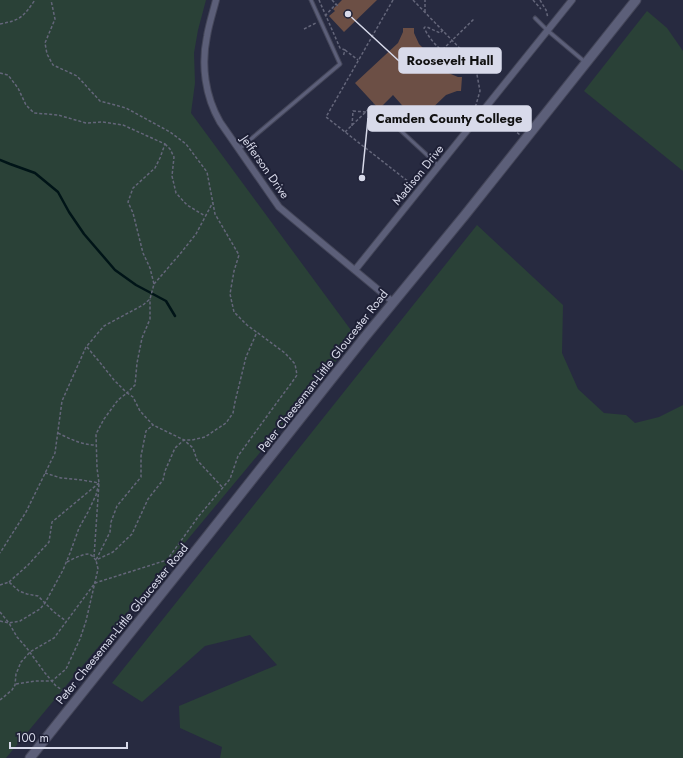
<svg xmlns="http://www.w3.org/2000/svg" width="683" height="758" font-family="Jost,sans-serif">
<style>
.green{fill:#2a4137}
.lines{fill:none;stroke-linecap:round;stroke-linejoin:round}
.stream{stroke:#001417;stroke-width:2.5}
.building{fill:#6c4f45}
.lane-casing{stroke:#444659;stroke-width:5}
.street-casing{stroke:#444659;stroke-width:8}
.secondary-casing{stroke:#444659;stroke-width:11}
.path{stroke:#64667a;stroke-width:1.5;stroke-dasharray:3 2;stroke-linecap:butt}
.lane{stroke:#5c5f79;stroke-width:3}
.street{stroke:#5c5f79;stroke-width:6}
.secondary{stroke:#5c5f79;stroke-width:9}
.labels{text-anchor:middle;stroke-width:4;stroke-linejoin:round;paint-order:stroke}
.street-label{font-size:12px;fill:#d8daea;stroke:#1e2036}
.leader{fill:none;stroke:#d8daea;stroke-width:1.5}
.callout-dot{fill:#d8daea;stroke:#1e2036;stroke-width:1.5}
.callout{fill:#d8daea;stroke:#d8daea;stroke-width:1.5}
.callout-label{font-size:13px;text-anchor:middle;font-weight:bold;fill:#111}
</style>
<rect width="100%" height="100%" fill="#272a40"/>
<g class="green">
<polygon points="0,0 206,0 198,30 194,53 195,83 191,113 356,337 6,758 0,758"/>
<polygon points="647,11 667,28 683,51 683,171 584,91"/>
<polygon points="477,225 563,305 562,353 578,389 604,413 626,415 635,423 659,417 683,405 683,758 220,758 222,747 180,728 179,706 277,665 250,635 205,646 142,702 112,683"/>
</g>
<g class="lines">
<polyline class="stream" points="0,160 10,164 35,173 58,192 69,212 84,234 115,270 136,285 166,301 175,316"/>
</g>
<g class="building">
<polygon points="342,0 377,0 344,32 329,16 335,11 333,9"/>
<polygon points="403,28 414,28 414,33 419,44 425,50 429,51 435,48 443,56 440,65 446,72 458,77 462,77 461,91 457,91 446,95 424,116 415,106 408,112 393,95 379,109 355,83 398,43 403,32"/>
</g>
<g class="lines">
<g class="lane-casing">
<g id="lane">
<polyline points="535,18 547,30 585,62"/>
<polyline points="400,130 439,166"/>
<polyline points="239,149 340,64 311,0"/>
</g>
</g>
<g class="street-casing">
<g id="street">
<path d="M216 0C213 12 209 24 207 36 201 65 205 96 220 122L279 207 292 218 393 302"/>
<polyline points="355,270 572,0"/>
</g>
</g>
<g class="secondary-casing">
<polyline id="secondary" points="30,758 205,539 364,338 465,215 636,0"/>
</g>
<g class="path">
<polyline points="319,0 340,48 345,50 343,57"/>
<polyline points="332,0 339,7"/>
<polyline points="393,0 326,117 414,186"/>
<polyline points="413,0 475,64 480,91 475,108"/>
<polyline points="533,0 541,9"/>
<polyline points="540,0 546,10 548,18"/>
<polyline points="425,12 425,0"/>
<polyline points="325,16 336,4"/>
<path d="M0 24C21 20 23 17 35 0"/>
<polyline points="304,29 316,23"/>
<path d="M443 30 440 33 427 27H425L424 28C433 46 450 59 467 67L475 64"/>
<polyline points="345,50 358,60"/>
<polyline points="439,53 474,19"/>
<polyline points="0,73 8,75 18,88 26,105 34,113 58,115 86,123 103,122 123,125 165,144 160,158 155,168 133,188 128,202 133,213 143,253 150,268 154,284 150,299 143,305 104,326 86,347 62,401 55,453 26,512 0,553"/>
<polyline points="485,120 504,125 513,129 520,135"/>
<polyline points="352,126 353,111 366,112"/>
<polyline points="345,132 374,104"/>
<polyline points="165,144 170,149 174,157 172,176 176,193 187,205 205,216"/>
<polyline points="154,284 180,254 196,234 213,202"/>
<polyline points="87,347 102,365 114,380 127,393 135,385 137,363 142,338 150,319 150,299"/>
<path d="M58 433C70 439 82 445 96 445"/>
<polyline points="45,473 61,478 82,480 99,483"/>
<polyline points="94,557 99,483 97,468 96,434 104,419 118,400 127,393 133,397 140,411 153,425 184,440 192,440 205,437 226,423 233,413 235,402 246,357 257,332"/>
<path d="M67 562C73 559 82 554 89 554 92 555 94 558 96 560L113 552 132 534 148 499 163 480 165 471 175 448 184 440 193 448 197 460 223 488"/>
<polyline points="9,582 28,565 49,542 52,522 99,483"/>
<polyline points="0,585 9,582 19,591 27,594 38,596 54,612 66,621"/>
<polyline points="0,612 9,623 17,637 26,647 45,673 56,686 64,691"/>
<polyline points="0,621 9,623 20,621 40,609 45,603 63,570 70,553 79,528 88,512 96,495 98,487"/>
<polyline points="16,684 35,681 52,681 66,669 80,639 86,621 98,569 96,560 110,532 111,522 117,506 141,477 141,456 146,431 153,425"/>
<polyline points="0,700 12,690 15,685 16,674 21,662 30,652 54,638 95,583 167,560 188,531 198,517 230,479 238,456 278,401 290,385 297,375 295,364 285,353 247,325 234,312 230,294 234,271 239,255 215,214 207,172 186,144 170,132 126,108 100,101 77,76 53,65 47,54 45,43 55,19 51,0"/>
</g>
<use href="#lane" class="lane"/>
<use href="#street" class="street"/>
<use href="#secondary" class="secondary"/>
</g>
<g class="labels">
<g class="street-label">
<text transform="translate(265 167) rotate(55)" y="4">Jefferson Drive</text>
<text transform="translate(418 175) rotate(-51)" y="4">Madison Drive</text>
<text transform="translate(323 371) rotate(-52)" y="4">Peter Cheeseman-Little Gloucester Road</text>
<text transform="translate(122 624) rotate(-51)" y="4">Peter Cheeseman-Little Gloucester Road</text>
</g>
</g>
<path class="leader" d="M348 14L399 61M362 178L368 118"/>
<g class="callout-dot">
<circle cx="348" cy="14" r="4"/>
<circle cx="362" cy="178" r="4"/>
</g>
<g class="callout">
<rect x="399" y="48" width="102" height="25" rx="4"/>
<rect x="368" y="106" width="163" height="25" rx="4"/>
</g>
<g class="callout-label">
<text x="450" y="65">Roosevelt Hall</text>
<text x="449" y="123">Camden County College</text>
</g>
<path d="M10 742v6h117v-6" fill="none" stroke="#d8daea" stroke-width="2"/>
<text x="16" y="742" font-size="12" fill="#d8daea" stroke="#1e2036" stroke-width="3" paint-order="stroke">100 m</text>
</svg>
